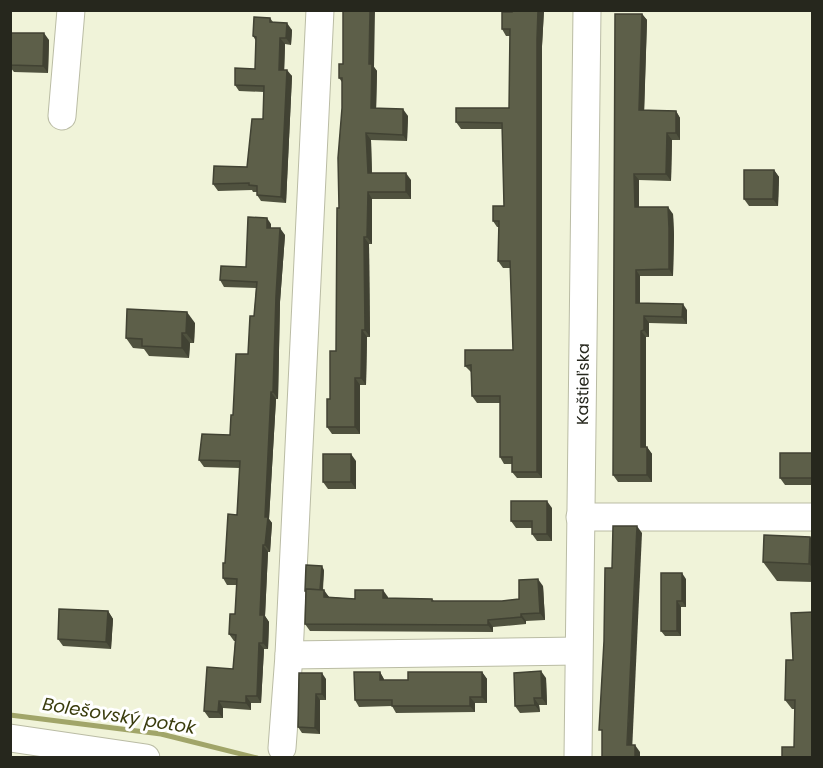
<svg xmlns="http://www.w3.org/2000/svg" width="823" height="768" font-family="Poppins,sans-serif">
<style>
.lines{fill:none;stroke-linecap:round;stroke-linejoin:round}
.stream{stroke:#a1a569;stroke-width:5}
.minor-casing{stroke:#babca4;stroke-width:29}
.minor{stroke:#fff;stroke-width:27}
.wall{fill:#50523f}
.shaded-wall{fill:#414233}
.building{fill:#5d5f49;stroke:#414233;stroke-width:1.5}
.labels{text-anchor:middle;stroke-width:6;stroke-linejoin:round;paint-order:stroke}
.street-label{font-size:16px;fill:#26271d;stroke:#fff}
.water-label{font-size:18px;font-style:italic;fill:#3a3c0d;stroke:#fff}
</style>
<rect width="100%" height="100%" fill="#f0f3d9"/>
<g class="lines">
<polyline class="stream" points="10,715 161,734 257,758"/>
<g class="minor-casing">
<g id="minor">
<polyline points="62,116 71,10"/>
<polyline points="580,517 812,517"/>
<polyline points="289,655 578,651"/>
<polyline points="10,738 146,758"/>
<polyline points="282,748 289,655 320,10"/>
<path id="s1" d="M578 758 587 10"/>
</g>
</g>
<use href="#minor" class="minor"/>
</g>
<g class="wall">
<polygon points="512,10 544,10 542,46 542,478 517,478 512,472 512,464 504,464 500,457 500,403 477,403 472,396 471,372 465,366 513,350 510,268 503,268 498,261 499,227 497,227 493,221 504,206 502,129 461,129 456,122 509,108 510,36 506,36 502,29 512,12"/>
<polygon points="642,14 647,20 644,110 676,111 680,118 680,140 672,140 671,181 639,180 639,207 673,214 674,235 673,276 640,276 640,303 687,310 687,324 649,323 649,337 646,337 646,447 647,447 652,454 652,482 618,482 613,475"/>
<polygon points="270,18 273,22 292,30 291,45 285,44 284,70 292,76 286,203 261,201 257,195 257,192 253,192 252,190 218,191 213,184 247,167 263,119 264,92 239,91 235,85 255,69 256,41 253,36"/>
<polygon points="10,33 49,40 48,73 14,72 10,67"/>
<polygon points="343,64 374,67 377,71 376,108 408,116 407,141 371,140 372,173 411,180 411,199 372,199 372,244 369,244 370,337 367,337 366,385 360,385 360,434 332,434 327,427 336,351 342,108 342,82 339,78"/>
<polygon points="774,170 779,177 778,206 749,206 744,199"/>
<polygon points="271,224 271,228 285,235 280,302 278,399 276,399 269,519 272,523 270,552 268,552 265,616 269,622 268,649 264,649 261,703 251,703 251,710 223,708 223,718 209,718 204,711 233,669 235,641 234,641 229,634 235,614 237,585 227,585 223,578 225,563 237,515 240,468 204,467 199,460 230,435 233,415 248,354 254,316 256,288 224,287 220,280 246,267"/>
<polygon points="195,323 194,343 190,343 189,358 149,356 144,349 133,348 126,338"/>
<polygon points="813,453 813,485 785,485 780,478"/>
<polygon points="356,461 356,489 328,489 323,482"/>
<polygon points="552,508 552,541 537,541 532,534 532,528 516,528 511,521"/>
<polygon points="810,537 813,540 813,582 777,581 763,562"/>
<polygon points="324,570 323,590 329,597 355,599 388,597 388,598 432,599 434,601 502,601 519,599 543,586 545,620 526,621 526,624 493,627 493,632 310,631 305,624 306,593 305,591"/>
<polygon points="686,579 686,607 681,607 681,636 665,636 661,631"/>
<polygon points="108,611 113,619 111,649 63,646 58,639"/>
<polygon points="813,612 794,747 795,709 792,709 785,700 793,660"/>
<polygon points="380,672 384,680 408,680 482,672 487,679 487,703 475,703 475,712 396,713 392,706 359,707 355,700"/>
<polygon points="299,673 326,679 326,700 320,700 320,734 302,733 298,727"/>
<polygon points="546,678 547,705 539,705 540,712 520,713 515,706"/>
</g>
<g class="shaded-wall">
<polygon points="370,10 375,10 374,67 377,71 376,115 371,108 369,64"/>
<polygon points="538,10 544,10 542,46 542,478 537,472 537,39"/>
<polygon points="642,14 647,20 644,117 639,110"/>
<polygon points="287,23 292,30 291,45 286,38"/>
<polygon points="44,33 49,40 48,73 43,66"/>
<polygon points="280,38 285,44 284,76 279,70"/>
<polygon points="287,70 292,76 286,203 281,197"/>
<polygon points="403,109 408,116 407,141 403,135"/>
<polygon points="676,111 680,118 680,140 676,133"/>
<polygon points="366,133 371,140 372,180 368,173"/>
<polygon points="667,133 672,140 671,181 666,174"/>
<polygon points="774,170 779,177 778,206 773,199"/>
<polygon points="406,173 411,180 411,199 406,192"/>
<polygon points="634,174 639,180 639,213 635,207"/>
<polygon points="368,192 372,199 372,244 367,237"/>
<polygon points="668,207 673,214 674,235 673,276 669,269"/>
<polygon points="267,218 271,224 271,234 267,228"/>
<polygon points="280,228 285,235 280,302 278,399 273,392 276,296"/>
<polygon points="364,237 369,244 370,337 365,330"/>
<polygon points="636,270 640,276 640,309 636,303"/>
<polygon points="683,304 687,310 687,324 682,317"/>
<polygon points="187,312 195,323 194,343 186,333"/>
<polygon points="644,316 649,323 649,337 644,330"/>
<polygon points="362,330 367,337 366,385 361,378"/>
<polygon points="641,331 646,337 646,454 641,447"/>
<polygon points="182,333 190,343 189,358 182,348"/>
<polygon points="355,378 360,385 360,434 355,427"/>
<polygon points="271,392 276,399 269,519 272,523 270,552 265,545 265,517"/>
<polygon points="647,447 652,454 652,482 647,475"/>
<polygon points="351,454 356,461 356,489 351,482"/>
<polygon points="547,501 552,508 552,541 547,534"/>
<polygon points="637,526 642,533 632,752 627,745"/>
<polygon points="810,537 813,540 813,568 809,564"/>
<polygon points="263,545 268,552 265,616 269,622 268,649 263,643 260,615"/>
<polygon points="322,566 324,570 322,596 320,592"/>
<polygon points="682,573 686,579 686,607 682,601"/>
<polygon points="538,579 543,586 545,620 540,613"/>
<polygon points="324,590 329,597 324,597"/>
<polygon points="383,590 388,597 388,605 383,598"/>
<polygon points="677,601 681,607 681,636 677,631"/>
<polygon points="108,611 113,619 111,649 106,642"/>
<polygon points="521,614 526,621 526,624 521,617"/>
<polygon points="488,620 493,627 493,632 488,625"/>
<polygon points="259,643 264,649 261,703 257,696"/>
<polygon points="541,671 546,678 547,705 542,698"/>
<polygon points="380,672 384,679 384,687 380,680"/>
<polygon points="482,672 487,679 487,703 482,697"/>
<polygon points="322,673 326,679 326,700 322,694"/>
<polygon points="316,694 320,700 320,734 315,728"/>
<polygon points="246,696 251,703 251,710 246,703"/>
<polygon points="470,697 475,703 475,712 470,706"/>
<polygon points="534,698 539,705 540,712 535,705"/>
<polygon points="219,701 223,708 223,718 218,712"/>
<polygon points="635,745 640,752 640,758 635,758"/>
</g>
<g class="building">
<polygon points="343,10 370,10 369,64 372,64 371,108 403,109 403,135 366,133 368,173 406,173 406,192 368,192 367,237 364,237 365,330 362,330 361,378 355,378 355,427 327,427 327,399 330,399 330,351 336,351 337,208 339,208 338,158 342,108 342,78 339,78 339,64 343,64"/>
<polygon points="512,10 538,10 537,39 537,472 512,472 512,457 500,457 500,396 472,396 471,365 465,366 465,350 513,350 510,261 498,261 499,221 493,221 493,206 504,206 502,123 456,122 456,108 509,108 510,29 502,29 502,12 512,12"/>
<polygon points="615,14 642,14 639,110 676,111 676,133 667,133 666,174 634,174 635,207 668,207 669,228 669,269 636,270 636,303 683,304 682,317 644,316 644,330 641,331 641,447 647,447 647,475 613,475"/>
<polygon points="254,17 270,18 270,22 287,23 286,38 280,38 279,70 287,70 281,197 257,195 257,186 249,185 249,183 213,184 214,166 247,167 252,119 263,119 264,86 235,85 235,68 255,69 256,37 253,36"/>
<polygon points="10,33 44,33 43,66 10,65"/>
<polygon points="744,170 774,170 773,199 744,199"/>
<polygon points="248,217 267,218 267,228 280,228 276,296 273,392 271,392 265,517 268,517 265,545 263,545 260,615 264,615 263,643 259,643 257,696 246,696 246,703 219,701 218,712 204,711 207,667 233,669 236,635 229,634 230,614 235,614 237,579 223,578 223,563 225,563 228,514 237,515 240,461 199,460 202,434 230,435 231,415 233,415 236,354 248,354 250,316 254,316 257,282 220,280 221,266 246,267"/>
<polygon points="127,309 187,312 186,333 182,333 182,348 142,346 142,339 126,338"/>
<polygon points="780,453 813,453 813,475 812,475 812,478 780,478"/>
<rect x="323" y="454" width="28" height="28"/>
<polygon points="511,501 547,501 547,534 532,534 532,521 511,521"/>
<polygon points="613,526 637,526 627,745 635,745 635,758 602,758 602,730 599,730 604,641 605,568 612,568"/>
<polygon points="764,535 810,537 809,564 763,562"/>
<polygon points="306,565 322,566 320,590 306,589 306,591 305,591"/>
<polygon points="661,573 682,573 682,601 677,601 677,631 661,631"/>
<polygon points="538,579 540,613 521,614 521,617 488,620 488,625 305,624 306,589 324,590 324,597 355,599 355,590 383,590 383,598 432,599 432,601 502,601 519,599 519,580"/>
<polygon points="59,609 108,611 106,642 58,639"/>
<polygon points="813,612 813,758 782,758 782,747 794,747 795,700 785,700 786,660 793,660 791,613"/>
<polygon points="541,671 542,698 534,698 535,705 515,706 514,673"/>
<polygon points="354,672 380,672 380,680 408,680 408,672 482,672 482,697 470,697 470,706 392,706 392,700 355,700"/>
<polygon points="299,673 322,673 322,694 316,694 315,728 298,727"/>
</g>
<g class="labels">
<g class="street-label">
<text dy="6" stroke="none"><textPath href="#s1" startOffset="374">Kaštieľska</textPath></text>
</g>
<g class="water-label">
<text transform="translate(119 716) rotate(9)" y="6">Bolešovský potok</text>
</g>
</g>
<rect width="823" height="768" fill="none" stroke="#26271d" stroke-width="24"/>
</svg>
